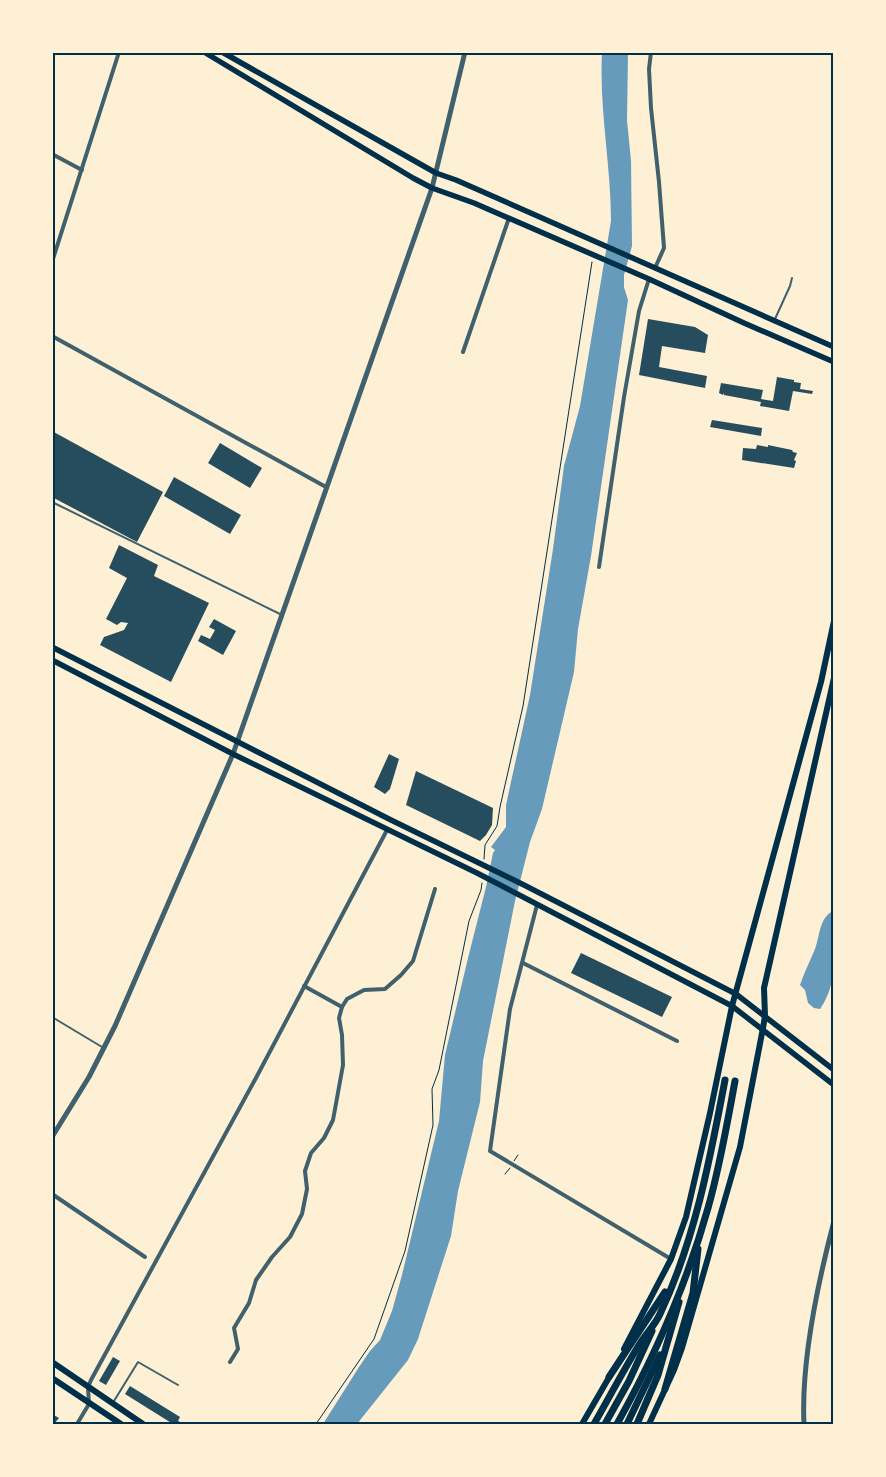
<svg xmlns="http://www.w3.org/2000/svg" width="886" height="1477" font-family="'Titillium Web',sans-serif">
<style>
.water{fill:#669bbc}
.building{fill:#264d5e}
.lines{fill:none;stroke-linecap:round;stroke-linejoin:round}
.path{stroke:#003049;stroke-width:1}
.service{stroke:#3f606c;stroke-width:2}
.minor{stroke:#3f606c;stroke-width:4}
.tertiary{stroke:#3f606c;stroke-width:5}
.secondary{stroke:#003049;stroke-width:5.5}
.primary{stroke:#003049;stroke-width:6}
.trunk{stroke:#003049;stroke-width:7}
.neatline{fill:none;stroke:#003049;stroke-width:2}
</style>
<rect width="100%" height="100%" fill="#fdf0d5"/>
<g class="water">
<path d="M602 53H628L627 120 631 161 632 246 624 275V287L628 300 591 556 578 629 574 672 542 809 530 842 515 901 483 1061 480 1102 458 1191 451 1236 418 1339 408 1360 357 1424H323L359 1367 370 1351 380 1340 392 1311 402 1275 439 1121 445 1055 468 958 486 887 493 853 495 850 491 847 506 827V805L530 695 553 549 564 466 580 406 611 221C611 165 599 109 602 53Z"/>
<path d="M833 911C834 944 840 981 820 1009L814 1008 808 1003 805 990 800 985C804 973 810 961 815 949 820 936 819 918 833 911Z"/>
</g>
<g class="building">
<polygon points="648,319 695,327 708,335 705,353 662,346 659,367 707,376 705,388 639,375"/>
<polygon points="777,377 794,380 794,382 801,383 800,389 813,391 812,394 793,391 789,411 760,406 761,402 724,395 724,393 723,395 719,393 721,383 763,390 761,399 773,401"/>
<polygon points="712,420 762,428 761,436 710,427"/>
<polygon points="52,431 163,492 137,542 52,497"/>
<polygon points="220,443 262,468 250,488 208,463"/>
<polygon points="757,445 768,447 768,445 792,450 793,452 797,453 794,460 796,461 794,468 742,460 743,448 756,449"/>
<polygon points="174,477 241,515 230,534 164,496"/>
<polygon points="119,545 158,565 154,576 209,603 171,682 100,645 104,637 124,630 128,623 121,622 117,625 106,619 127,578 109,568"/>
<polygon points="214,619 236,631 223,655 198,641 201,635 210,639 215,630 209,627"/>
<polygon points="389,754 399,759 390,789 385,794 374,787"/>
<polygon points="416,771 493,808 492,825 486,835 480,841 406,805"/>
<polygon points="581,953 672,997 662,1017 571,973"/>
<polygon points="113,1357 120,1361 106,1385 99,1381"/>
<polygon points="130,1386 180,1417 178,1421 185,1424 173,1424 125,1394"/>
<polygon points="52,1414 59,1418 54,1424 52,1424"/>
</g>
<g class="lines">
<g class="path">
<polyline points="484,859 485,845 497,826 500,807 523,706 592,262"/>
<polyline points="514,1161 518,1155"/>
<polyline points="505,1174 510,1168"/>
<polyline points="316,1424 374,1339 405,1251 433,1125 432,1089 439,1070 469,921 481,890 482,883"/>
</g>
<g class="service">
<polyline points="775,319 790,286 792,278"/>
<polyline points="52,502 282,615"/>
<polyline points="52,1017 102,1047"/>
<polyline points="114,1401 138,1362 178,1385"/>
</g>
<g class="minor">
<polyline points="651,52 649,69 651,108 659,182 664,248 655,268"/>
<polyline points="52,154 82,170"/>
<polyline points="52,262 119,52"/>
<polyline points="52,336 326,487"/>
<polyline points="463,352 509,218"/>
<polyline points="599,567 624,397 639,311 649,279"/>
<polyline points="537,905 510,1009 490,1151 671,1259"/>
<polyline points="523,963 677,1041"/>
<polyline points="304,986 342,1007"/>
<polyline points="52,1194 145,1257"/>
<polyline points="230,1362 238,1349 234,1328 249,1303 256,1280 272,1257 290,1237 302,1214 307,1189 305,1171 311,1153 324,1138 333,1120 343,1065 342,1035 339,1018 342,1007 347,999 364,990 385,989 401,975 413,961 435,889"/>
<polyline points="77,1424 89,1404 88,1387 91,1380 257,1076 387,830"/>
</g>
<g class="tertiary">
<polyline points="52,1137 89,1077 115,1026 233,754 432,188 465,52"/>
<path d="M804 1424C801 1363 818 1282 834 1221"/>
</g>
<g class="secondary">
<polyline points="204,52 413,178 432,188 474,203 649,279 744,323 834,362"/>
<polyline points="222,52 436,173 456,180 834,347"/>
<polyline points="52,647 391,820 524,885 736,994 834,1070"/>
<polyline points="52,660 233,754 477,873 732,1006 834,1085"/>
</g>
<g class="primary">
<polyline points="624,1349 671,1259 686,1217 710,1113 732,1006 821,682 834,621"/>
<polyline points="52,1362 143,1424"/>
<polyline points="52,1378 121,1424"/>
<polyline points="582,1424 611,1374"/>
<polyline points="649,1424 674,1370 682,1348 740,1147 763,1028 765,1016 764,988 834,678"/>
</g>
<g class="trunk">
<polyline points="609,1377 665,1292"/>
<polyline points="665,1389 693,1293 698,1249"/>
<path d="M594 1424C609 1398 623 1371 639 1345 645 1335 655 1325 660 1314 695 1240 710 1159 725 1080"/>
<polyline points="605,1424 629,1381 652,1331"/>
<path d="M617 1424C655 1356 687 1283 708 1208 720 1166 727 1124 735 1081"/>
<polyline points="627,1424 660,1355"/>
<polyline points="637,1424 658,1375 679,1302"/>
</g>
</g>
<rect width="886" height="1477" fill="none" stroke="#fdf0d5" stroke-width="108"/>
<rect x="54" y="54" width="778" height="1369" class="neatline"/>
</svg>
